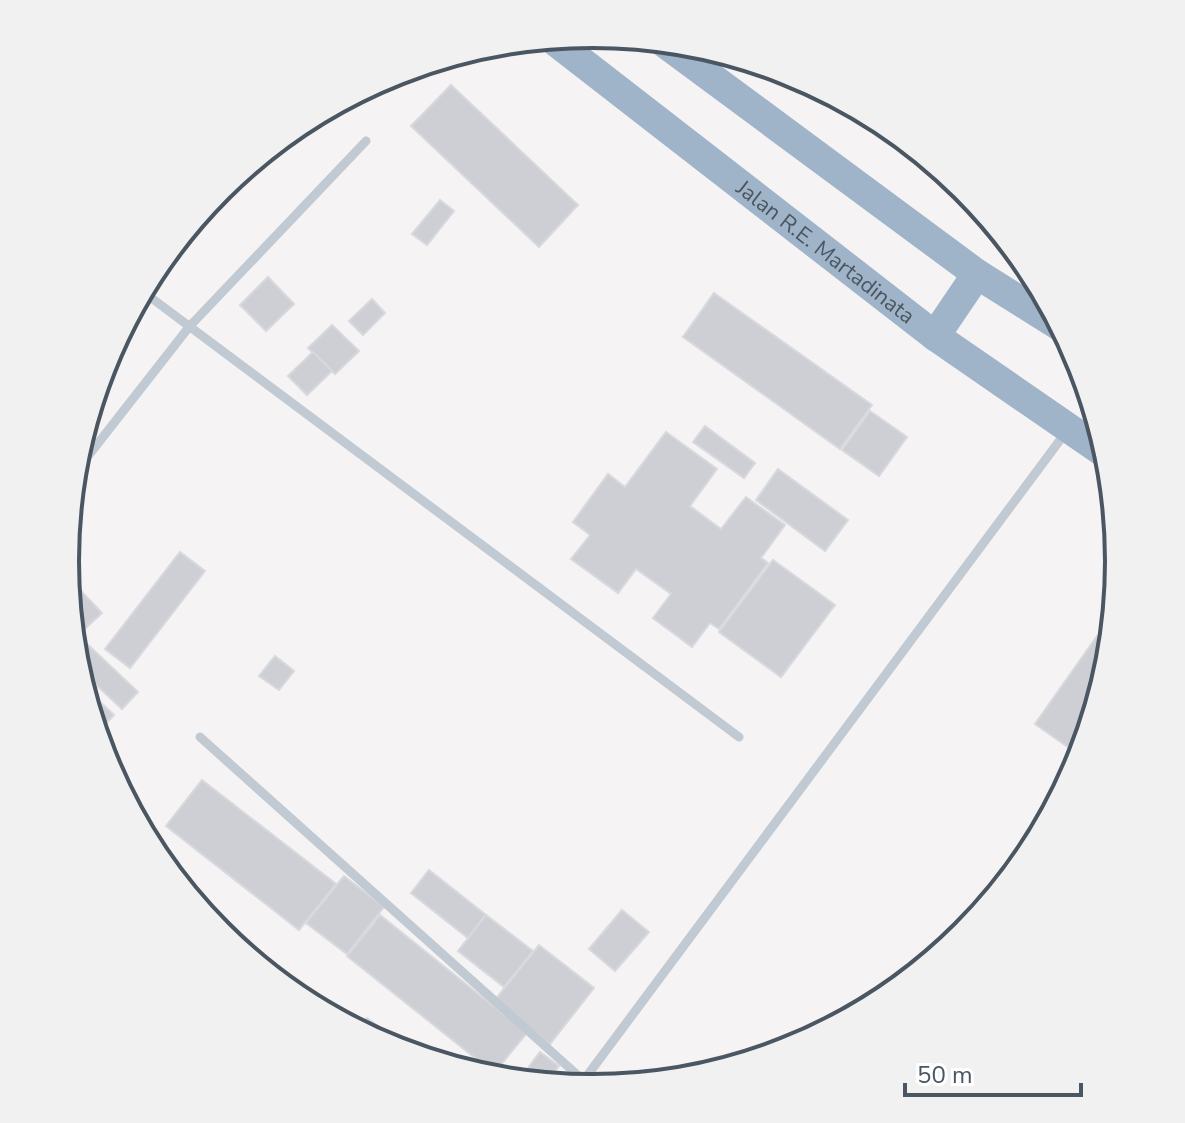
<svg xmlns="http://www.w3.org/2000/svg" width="1185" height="1123" font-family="'Nunito Sans',sans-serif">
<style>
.building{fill:#cdcfd5;stroke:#d7d9de;stroke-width:2}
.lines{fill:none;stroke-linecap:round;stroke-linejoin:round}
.service{stroke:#c1cad2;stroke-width:9}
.trunk{stroke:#9fb4c9;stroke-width:30}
.labels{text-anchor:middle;stroke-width:7;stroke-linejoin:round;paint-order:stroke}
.street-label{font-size:22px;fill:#4a5661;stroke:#fff}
.rim{fill:none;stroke:#4a5661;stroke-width:4}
</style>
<rect width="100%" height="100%" fill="#f5f3f3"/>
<g class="building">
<polygon points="451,85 578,205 539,247 411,126"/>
<polygon points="440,200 454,211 427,245 412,234"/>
<polygon points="268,277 294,304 266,331 240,305"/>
<polygon points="714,293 872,405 840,449 683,337"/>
<polygon points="372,299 385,313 363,335 349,321"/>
<polygon points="332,325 359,351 335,374 308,348"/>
<polygon points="313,352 332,371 307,395 288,376"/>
<polygon points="870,411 907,437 879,476 842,450"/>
<polygon points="705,426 755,463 744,478 693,442"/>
<polygon points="666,432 717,469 690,506 721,529 746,497 785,525 761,558 768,563 719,629 710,623 692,647 653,618 671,594 636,569 618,593 571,559 590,535 573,522 608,474 625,487"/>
<polygon points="778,469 848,520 825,551 756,500"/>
<polygon points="180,552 205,571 130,668 105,649"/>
<polygon points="773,560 835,605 781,677 719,632"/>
<polygon points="66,575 102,613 73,640"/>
<polygon points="1097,636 1112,646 1110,665 1082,757 1035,724"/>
<polygon points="84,641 138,692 122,709 75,665 74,652"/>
<polygon points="275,656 294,671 279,690 259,676"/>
<polygon points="81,684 114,715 96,734"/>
<polygon points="202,780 336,884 299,930 166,826"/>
<polygon points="429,870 486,915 468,938 411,893"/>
<polygon points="344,876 384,907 347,954 306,923"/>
<polygon points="622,910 649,932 615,971 589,949"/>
<polygon points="380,915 527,1033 494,1073 347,956"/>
<polygon points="486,915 533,951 504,987 458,951"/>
<polygon points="539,945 594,988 550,1044 494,1001"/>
<polygon points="367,1018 420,1058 390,1049 357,1031"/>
<polygon points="540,1052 559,1066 546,1082 528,1068"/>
</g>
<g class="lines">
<g class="service">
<polyline points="142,291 739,737"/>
<polyline points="74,474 189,327 366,141"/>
<polyline points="200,737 583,1080"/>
<polyline points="578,1088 1066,432"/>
</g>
<g class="trunk">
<path id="s1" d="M551 38 935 336 1109 456"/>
<polyline points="662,41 977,274 1063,328"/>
<polyline points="935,336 977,274"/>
</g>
</g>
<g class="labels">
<g class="street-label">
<text dy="8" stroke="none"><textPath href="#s1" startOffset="348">Jalan R.E. Martadinata</textPath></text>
</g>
</g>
<path d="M0 0H1185V1123H0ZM79 561a513 513 0 1 1 1026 0a513 513 0 1 1-1026 0Z" fill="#f1f1f2" fill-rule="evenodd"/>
<path class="rim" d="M79 561a513 513 0 1 1 1026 0a513 513 0 1 1-1026 0Z"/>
<path d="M905 1083v12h176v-12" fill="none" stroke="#4a5661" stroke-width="4"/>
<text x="917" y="1083" font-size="24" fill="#4a5661" stroke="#ffffff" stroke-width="6" paint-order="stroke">50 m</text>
</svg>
